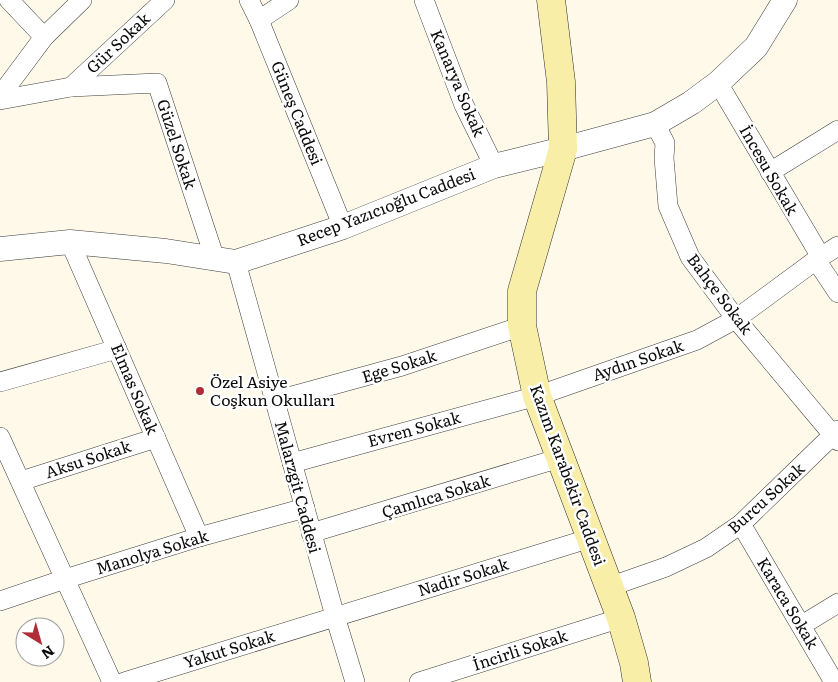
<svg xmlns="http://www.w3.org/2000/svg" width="838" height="682" font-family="Literata,serif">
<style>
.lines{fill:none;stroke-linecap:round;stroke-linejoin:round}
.minor-casing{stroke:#3d3d3d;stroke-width:20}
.tertiary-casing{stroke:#3d3d3d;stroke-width:25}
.secondary-casing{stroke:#2c2c2c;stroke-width:29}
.minor{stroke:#fff;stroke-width:19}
.tertiary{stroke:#fff;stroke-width:24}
.secondary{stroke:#f9eea8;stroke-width:28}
.poi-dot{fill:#b02d37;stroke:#fff;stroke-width:2}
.labels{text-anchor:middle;stroke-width:5;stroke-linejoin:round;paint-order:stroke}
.street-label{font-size:16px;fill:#0a0a0a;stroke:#fff}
.poi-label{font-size:16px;fill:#0a0a0a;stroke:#fff;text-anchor:start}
</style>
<rect width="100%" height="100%" fill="#fef9e9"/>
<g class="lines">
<g class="minor-casing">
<g id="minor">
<polyline points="9,0 44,37"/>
<polyline points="249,0 259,20 343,227"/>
<polyline points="424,0 464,105 494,166"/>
<polyline points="259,20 289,0"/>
<polyline points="718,83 821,257"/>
<polyline points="71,87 165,0"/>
<polyline points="0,96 44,37 82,0"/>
<polyline points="0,100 71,87 157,83 215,259"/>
<polyline points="655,124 665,143 664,158 668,206 690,257 736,319 838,441"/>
<polyline points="770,172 838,130"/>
<polyline points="70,242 199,537"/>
<polyline points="816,260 838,293"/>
<polyline points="236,262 335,616 355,682"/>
<polyline points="0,382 117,349"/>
<polyline points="274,401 402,366 522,326"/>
<polyline points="0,437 112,682"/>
<polyline points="292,463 537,396 697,340 736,319 816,260 838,246"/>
<polyline points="21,481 156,438"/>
<polyline points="741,524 834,682"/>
<polyline points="311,533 560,458"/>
<polyline points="609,587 666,567 706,548 741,524 838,430"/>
<polyline points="0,601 65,579 199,537 305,508"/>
<polyline points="802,625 838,603"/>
<polyline points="124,682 591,538"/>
<polyline points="419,682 621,618"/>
</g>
</g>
<g class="tertiary-casing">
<polyline id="tertiary" points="0,249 70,242 166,251 236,262 343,227 494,166 563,149 655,124 691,103 718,83 756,47 785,0"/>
</g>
<g class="secondary-casing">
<polyline id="secondary" points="551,0 561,82 563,149 522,291 522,326 537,396 621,618 634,663 637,682"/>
</g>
<use href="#minor" class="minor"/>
<use href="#tertiary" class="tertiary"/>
<use href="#secondary" class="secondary"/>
</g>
<circle class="poi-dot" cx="200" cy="391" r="5"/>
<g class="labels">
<g class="street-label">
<text transform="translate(118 43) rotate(-43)" y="6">Gür Sokak</text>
<text transform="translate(458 83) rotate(67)" y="6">Kanarya Sokak</text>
<text transform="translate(297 113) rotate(68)" y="6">Güneş Caddesi</text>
<text transform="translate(177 144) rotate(72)" y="6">Güzel Sokak</text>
<text transform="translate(769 170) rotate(60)" y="6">İncesu Sokak</text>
<text transform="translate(386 207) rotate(-21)" y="6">Recep Yazıcıoğlu Caddesi</text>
<text transform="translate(720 294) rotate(53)" y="6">Bahçe Sokak</text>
<text transform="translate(638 360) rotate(-19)" y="6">Aydın Sokak</text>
<text transform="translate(399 366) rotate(-17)" y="6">Ege Sokak</text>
<text transform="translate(135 389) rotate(67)" y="6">Elmas Sokak</text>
<text transform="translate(414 429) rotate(-15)" y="6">Evren Sokak</text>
<text transform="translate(88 459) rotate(-18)" y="6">Aksu Sokak</text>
<text transform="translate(568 475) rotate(70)" y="6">Kazım Karabekir Caddesi</text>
<text transform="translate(298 487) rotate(75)" y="6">Malarzgit Caddesi</text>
<text transform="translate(436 496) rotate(-17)" y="6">Çamlıca Sokak</text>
<text transform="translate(766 498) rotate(-42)" y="6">Burcu Sokak</text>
<text transform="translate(152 552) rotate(-17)" y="6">Manolya Sokak</text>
<text transform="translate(463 577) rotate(-17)" y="6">Nadir Sokak</text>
<text transform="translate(788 603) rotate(59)" y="6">Karaca Sokak</text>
<text transform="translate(229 649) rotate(-17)" y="6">Yakut Sokak</text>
<text transform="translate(520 650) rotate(-18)" y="6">İncirli Sokak</text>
</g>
<g class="poi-label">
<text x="210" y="388">Özel Asiye<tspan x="210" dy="18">Coşkun Okulları</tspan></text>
</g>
</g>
<g transform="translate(40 642) rotate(143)"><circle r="24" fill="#ffffff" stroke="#9d9d9d"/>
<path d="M0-4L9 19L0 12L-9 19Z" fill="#b02d37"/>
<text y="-8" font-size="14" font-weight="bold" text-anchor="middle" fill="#0a0a0a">N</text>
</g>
</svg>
